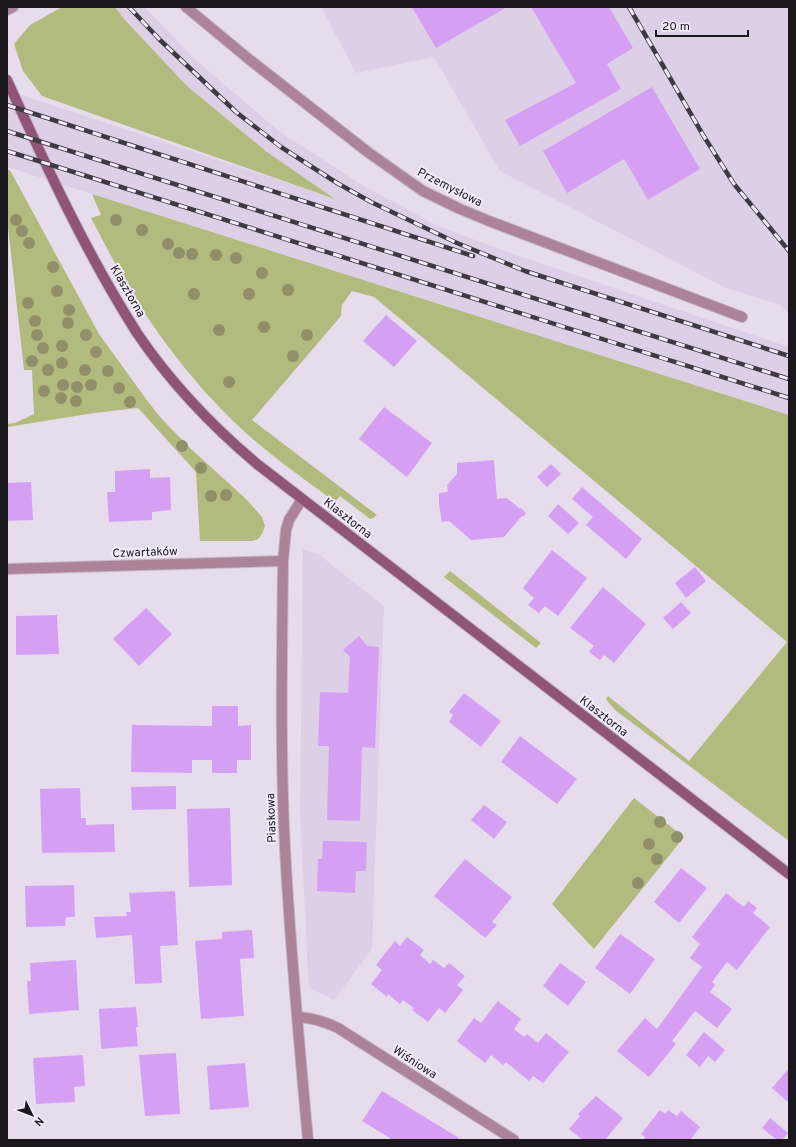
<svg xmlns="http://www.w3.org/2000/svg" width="796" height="1147" font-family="Overpass,sans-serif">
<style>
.built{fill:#ddd0e6}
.green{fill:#b1bb7d}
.building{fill:#d5a0f4}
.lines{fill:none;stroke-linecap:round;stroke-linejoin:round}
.lane-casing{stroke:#c1b9c7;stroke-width:12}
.street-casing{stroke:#c1b9c7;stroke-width:12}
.secondary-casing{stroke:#c1b9c7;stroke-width:12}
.lane{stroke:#ac8398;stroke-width:10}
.street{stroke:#ac8398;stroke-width:10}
.secondary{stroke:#905576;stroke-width:10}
.rail-casing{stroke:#3e3a41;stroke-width:4.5}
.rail{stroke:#f3eafa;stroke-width:3;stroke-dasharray:9;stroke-linecap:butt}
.tree{fill:#908f6a}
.labels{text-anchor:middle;stroke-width:4;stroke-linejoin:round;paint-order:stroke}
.street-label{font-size:12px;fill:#1b181d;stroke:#f3eafa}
</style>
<rect width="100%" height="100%" fill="#e6dcec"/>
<g class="built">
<polygon points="115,7 144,7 199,63 280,132 364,186 436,225 507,252 789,347 789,415 7,167 7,90 333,198 267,152 187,86 125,20"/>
<polygon points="321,7 789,7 789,315 781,305 726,288 500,171 434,57 356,73"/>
<polygon points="303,549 318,554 384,606 372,949 334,1000 309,988 308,974 300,812"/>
</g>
<g class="green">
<polygon points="62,7 115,7 125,20 187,86 267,152 335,199 42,96 23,71 14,44 30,25"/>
<polygon points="7,168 11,172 99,334 146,399 160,417 190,448 246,499 262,517 265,526 262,534 258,539 253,541 200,541 196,472 138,408 94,413 7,427 7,424 15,423 34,414 32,370 24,370 7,218"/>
<path d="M92 194 789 415V841L615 710 608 702 606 699 608 696 689 761 787 642 374 297 352 291 342 305 341 316 252 420 377 515 373 518 370 519 340 496 335 502C300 476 264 451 233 421 197 386 165 345 138 303 121 275 106 247 91 218L101 215Z"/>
<polygon points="450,571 541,643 536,648 444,577"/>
<polygon points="634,798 684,837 594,949 552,904"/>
</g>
<g class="building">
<polygon points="412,7 507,7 436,48"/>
<polygon points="531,7 609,7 633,48 607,64 621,89 520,146 505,120 576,83"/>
<polygon points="652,87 700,169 648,200 624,159 567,193 543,151"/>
<polygon points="386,315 417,341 394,367 363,341"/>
<polygon points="384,407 432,443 407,477 359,439"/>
<polygon points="494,460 497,499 507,498 520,509 521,508 526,513 523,517 522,516 504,537 471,540 449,521 442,522 439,505 439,493 448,492 447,485 457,474 457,463"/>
<polygon points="551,464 561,474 547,487 537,477"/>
<polygon points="150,469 150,478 170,477 171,510 152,512 152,520 109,522 107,492 115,492 115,471"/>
<polygon points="31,482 33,520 7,521 7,483"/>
<polygon points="582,487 642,539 626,559 586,525 593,517 572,499"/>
<polygon points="558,504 579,523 568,534 548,516"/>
<polygon points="552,550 587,578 558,616 545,606 539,613 528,605 534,598 523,588"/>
<polygon points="695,567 706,581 686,598 675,583"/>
<polygon points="603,587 646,624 614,663 604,655 600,660 589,652 594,646 570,628"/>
<polygon points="681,602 691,613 673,629 663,618"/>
<polygon points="146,608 172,634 139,666 113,639"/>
<polygon points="57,615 59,654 16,655 16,616"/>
<polygon points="359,636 367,646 379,647 375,748 362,747 360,821 327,820 329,746 318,746 320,692 348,693 350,657 343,650"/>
<polygon points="464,693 501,721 481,747 449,722 453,715 449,712"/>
<polygon points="212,706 238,706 238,726 251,725 251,760 237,760 237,773 212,773 212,760 192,760 192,773 131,772 132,725 212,726"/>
<polygon points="520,736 577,779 557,804 501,762"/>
<polygon points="176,786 176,809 132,810 131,787"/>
<polygon points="80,788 81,818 86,818 86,825 114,824 115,852 42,853 40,789"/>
<polygon points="484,805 507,822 494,839 471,820"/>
<polygon points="230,808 232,885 189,887 187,809"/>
<polygon points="323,841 367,842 366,871 356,871 355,893 317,891 318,859 322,859"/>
<polygon points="465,859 512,897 492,922 497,925 485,938 434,896"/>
<polygon points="681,868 707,888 679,923 654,902"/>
<polygon points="74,885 75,917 66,917 65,926 26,927 25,886"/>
<polygon points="175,891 178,945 160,946 162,983 135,984 132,935 96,938 94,917 127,916 126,912 131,912 129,893"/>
<polygon points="726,893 744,907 748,901 757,908 753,913 770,927 737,970 727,962 712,982 715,985 710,992 732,1009 717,1028 695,1011 672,1041 676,1044 649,1077 617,1051 645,1018 657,1029 702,967 690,958 700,944 692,937"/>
<polygon points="252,930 254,958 240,959 244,1016 201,1019 195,941 222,939 222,932"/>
<polygon points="620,934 655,959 630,994 595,968"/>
<polygon points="407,937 424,950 420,955 430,964 433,960 444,968 449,963 465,976 457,985 463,990 445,1013 439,1008 428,1022 412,1010 414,1008 403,1000 400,1004 388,994 387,997 371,984 382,970 376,965 395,941 400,946"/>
<polygon points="76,960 79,1010 29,1014 27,981 31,981 30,963"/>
<polygon points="560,963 586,982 568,1006 543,986"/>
<polygon points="498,1001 521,1019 514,1029 524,1037 527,1034 538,1043 546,1033 569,1052 543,1083 533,1076 529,1081 506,1062 503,1065 491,1055 485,1063 457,1041 474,1018 481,1023"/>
<polygon points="136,1007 138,1027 136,1027 138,1046 101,1049 99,1009"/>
<polygon points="704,1032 725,1050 715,1062 708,1056 700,1067 686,1055"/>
<polygon points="176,1053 180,1114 145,1116 139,1055"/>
<polygon points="83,1055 85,1086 74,1087 75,1102 36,1104 33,1058"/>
<polygon points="245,1063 249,1107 210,1110 207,1066"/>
<polygon points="789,1068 789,1103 772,1088"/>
<polygon points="382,1091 459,1138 457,1140 393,1140 362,1121"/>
<polygon points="596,1096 623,1118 605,1140 583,1140 569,1129 580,1116 578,1114"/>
<polygon points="660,1110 665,1114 668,1110 677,1116 681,1111 700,1127 690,1140 643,1140 645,1137 641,1134"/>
<polygon points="770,1118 788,1133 782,1140 777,1140 762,1128"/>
</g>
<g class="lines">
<g class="lane-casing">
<g id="lane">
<polyline points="186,7 250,60 369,153 423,191 460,209 489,221 742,317"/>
<polyline points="7,10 13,7"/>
</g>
</g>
<g class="street-casing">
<g id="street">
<path d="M302 499 289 520 286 530 283 561C282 656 280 752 285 848 290 945 299 1043 308 1140"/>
<polyline points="7,569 283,561"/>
<path d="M298 1017C313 1018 324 1021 338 1028L514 1140"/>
</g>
</g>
<g class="secondary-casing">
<path id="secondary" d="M7 80C46 166 86 253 137 333 170 382 212 426 257 464L789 874"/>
</g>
<use href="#lane" class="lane"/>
<use href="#street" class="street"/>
<use href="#secondary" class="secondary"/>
<g class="rail-casing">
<g id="rail">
<polyline points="129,7 160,40 236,112 281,147 337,183 371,202 457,243 525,271 789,356"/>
<polyline points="629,7 703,135 734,184 789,251"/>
<polyline points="7,105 473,256"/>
<polyline points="7,131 789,379"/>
<polyline points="7,151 789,398"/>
</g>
</g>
<use href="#rail" class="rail"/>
</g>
<g class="tree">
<circle cx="16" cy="220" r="6"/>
<circle cx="116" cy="220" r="6"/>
<circle cx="142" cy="230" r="6"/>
<circle cx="22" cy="231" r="6"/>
<circle cx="29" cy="243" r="6"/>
<circle cx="168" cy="244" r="6"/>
<circle cx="179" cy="253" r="6"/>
<circle cx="192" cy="254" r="6"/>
<circle cx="216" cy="255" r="6"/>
<circle cx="236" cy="258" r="6"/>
<circle cx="53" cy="267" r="6"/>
<circle cx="262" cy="273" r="6"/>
<circle cx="288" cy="290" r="6"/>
<circle cx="57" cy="291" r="6"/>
<circle cx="194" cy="294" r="6"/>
<circle cx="249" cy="294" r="6"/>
<circle cx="28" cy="303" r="6"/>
<circle cx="69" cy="310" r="6"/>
<circle cx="35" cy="321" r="6"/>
<circle cx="68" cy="323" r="6"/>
<circle cx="264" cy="327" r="6"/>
<circle cx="219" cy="330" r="6"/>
<circle cx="37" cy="335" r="6"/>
<circle cx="86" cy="335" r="6"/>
<circle cx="307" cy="335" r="6"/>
<circle cx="62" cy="346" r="6"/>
<circle cx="43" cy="348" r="6"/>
<circle cx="96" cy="352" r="6"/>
<circle cx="293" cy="356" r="6"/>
<circle cx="32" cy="361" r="6"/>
<circle cx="62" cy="363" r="6"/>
<circle cx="48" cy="370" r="6"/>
<circle cx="85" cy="370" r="6"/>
<circle cx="108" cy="371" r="6"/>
<circle cx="229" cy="382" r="6"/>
<circle cx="63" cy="385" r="6"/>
<circle cx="91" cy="385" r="6"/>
<circle cx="77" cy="387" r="6"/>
<circle cx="119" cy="388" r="6"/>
<circle cx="44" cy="391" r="6"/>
<circle cx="61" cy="398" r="6"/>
<circle cx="76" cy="401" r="6"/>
<circle cx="130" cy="402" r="6"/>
<circle cx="182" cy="446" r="6"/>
<circle cx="201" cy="468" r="6"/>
<circle cx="226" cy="495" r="6"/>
<circle cx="211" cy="496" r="6"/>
<circle cx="660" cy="822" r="6"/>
<circle cx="677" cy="837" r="6"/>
<circle cx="649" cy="844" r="6"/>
<circle cx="657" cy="859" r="6"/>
<circle cx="638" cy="883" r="6"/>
</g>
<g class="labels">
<g class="street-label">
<text transform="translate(450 187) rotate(27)" y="4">Przemysłowa</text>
<text transform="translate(128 291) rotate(60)" y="4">Klasztorna</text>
<text transform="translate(348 518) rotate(38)" y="4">Klasztorna</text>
<text transform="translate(145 552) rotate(-2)" y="4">Czwartaków</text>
<text transform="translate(604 716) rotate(38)" y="4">Klasztorna</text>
<text transform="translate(271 818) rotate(-92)" y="4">Piaskowa</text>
<text transform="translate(415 1062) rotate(33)" y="4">Wiśniowa</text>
</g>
</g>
<rect width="796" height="1147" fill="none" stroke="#1b181d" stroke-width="16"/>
<g transform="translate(32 1115) rotate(133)" stroke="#f3eafa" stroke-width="3" paint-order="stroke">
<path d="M0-3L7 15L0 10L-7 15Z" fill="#1b181d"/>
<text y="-6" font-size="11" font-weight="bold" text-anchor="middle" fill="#1b181d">N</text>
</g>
<path d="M656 30v6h92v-6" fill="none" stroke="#1b181d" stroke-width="2"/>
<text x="662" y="30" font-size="12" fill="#1b181d" stroke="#f3eafa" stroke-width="3" paint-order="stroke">20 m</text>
</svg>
